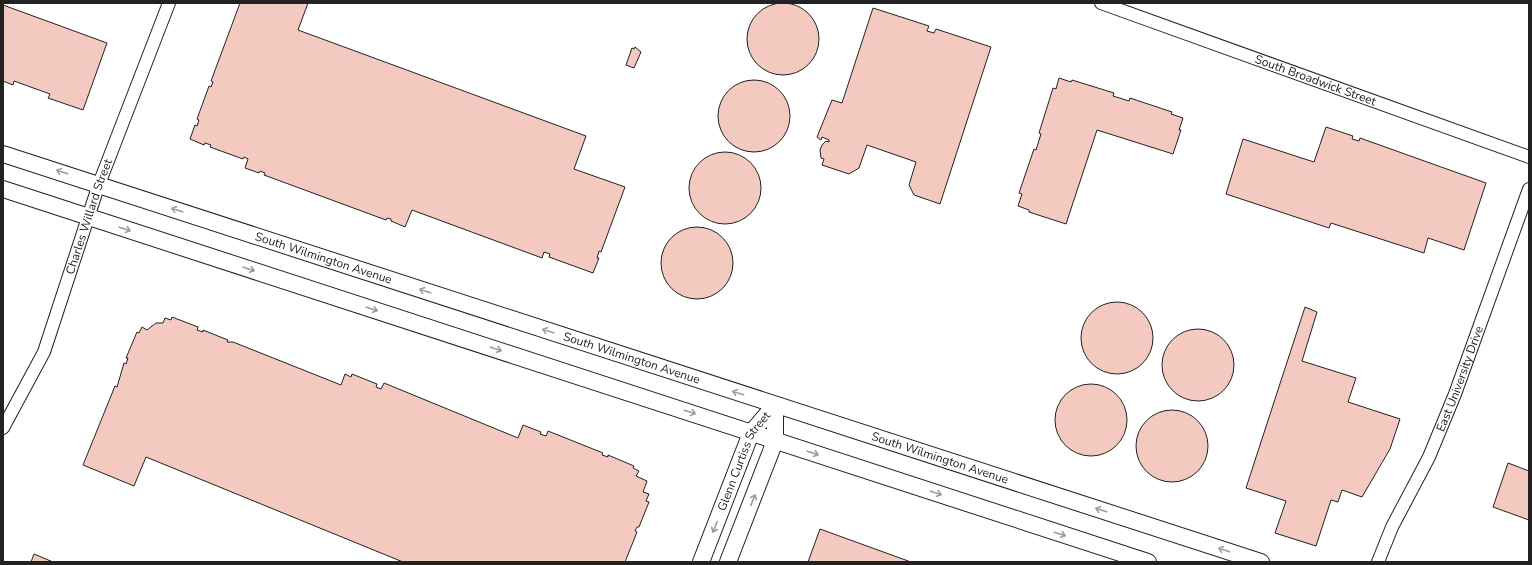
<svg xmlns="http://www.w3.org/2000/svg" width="1532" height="565" font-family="'Nunito Sans',sans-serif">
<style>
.building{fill:#f3c9c0;stroke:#222}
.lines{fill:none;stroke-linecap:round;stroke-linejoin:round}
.street-casing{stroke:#222;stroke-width:14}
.secondary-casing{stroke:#222;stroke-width:18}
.street{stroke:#fff;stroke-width:12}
.secondary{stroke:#fff;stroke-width:16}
.oneway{stroke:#9c9c9c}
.labels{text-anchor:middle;stroke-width:3;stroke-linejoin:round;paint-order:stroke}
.street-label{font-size:12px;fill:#222;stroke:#fff}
</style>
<rect width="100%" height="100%" fill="#fff"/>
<g class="building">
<polygon points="240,3 308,3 298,30 586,136 574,169 625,187 601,252 599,251 597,258 599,258 593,273 549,257 550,254 544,252 542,258 412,210 405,227 391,221 391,219 387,218 386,220 264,175 265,173 260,171 259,173 245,168 248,159 244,157 243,159 210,147 211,145 205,143 204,145 190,139 195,125 197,126 199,120 197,119 209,86 211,87 213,82 211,81"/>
<circle cx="783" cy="39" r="36"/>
<polygon points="3,5 107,43 83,110 48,98 50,94 14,81 13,85 3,81"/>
<polygon points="873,8 929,26 927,31 934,33 936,29 991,47 940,204 914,195 909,185 916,162 867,145 859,168 849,174 822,165 824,159 821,158 820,150 822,145 826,141 829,142 829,140 822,137 821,140 817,137 832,100 842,103"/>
<polygon points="635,47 641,52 634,68 626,65 632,48 634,49"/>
<polygon points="1059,78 1071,82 1072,80 1114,93 1113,96 1129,101 1130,98 1172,112 1171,114 1183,118 1179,130 1181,130 1173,154 1097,130 1066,224 1029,212 1029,210 1018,206 1022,194 1019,193 1034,149 1036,150 1041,134 1039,133 1053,88 1056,89"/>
<circle cx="754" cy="116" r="36"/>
<polygon points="1326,127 1353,136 1352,139 1359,141 1360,138 1486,183 1464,250 1428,238 1424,253 1331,223 1329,228 1226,194 1243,139 1314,162"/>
<circle cx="725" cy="188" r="36"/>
<circle cx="697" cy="263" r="36"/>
<circle cx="1117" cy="338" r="36"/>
<polygon points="1305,307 1317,312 1302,361 1356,378 1348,402 1400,419 1390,449 1362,497 1342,490 1338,502 1331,500 1316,546 1275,533 1286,501 1246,488"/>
<polygon points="172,317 198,327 197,330 203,332 203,330 228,340 227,342 233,342 341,385 345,374 351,377 352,374 377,384 376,387 381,389 384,383 518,438 523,425 541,432 540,434 546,436 548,431 603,453 602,455 608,457 608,455 634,466 633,468 639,471 636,476 647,481 643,492 649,494 646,501 649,502 639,527 637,527 635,531 637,532 625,562 403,562 146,457 134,486 83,465 115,386 117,387 124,363 126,364 128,358 126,358 137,332 139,333 142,327 147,330 156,323 163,323 165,318 171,320"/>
<circle cx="1198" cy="365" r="36"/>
<circle cx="1091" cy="420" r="36"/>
<circle cx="1172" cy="446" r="36"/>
<polygon points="1508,463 1529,471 1529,520 1493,507"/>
<polygon points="820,529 911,562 808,562"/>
<polygon points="34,554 53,562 31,562"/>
</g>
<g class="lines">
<g class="street-casing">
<g id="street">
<path id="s1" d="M1101 3 1529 157"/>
<path id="s2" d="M3 428 44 352 99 184 169 3"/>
<path id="s3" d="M1378 562 1392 527 1429 457 1455 394 1529 189"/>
</g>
</g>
<g class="secondary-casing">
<g id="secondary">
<path id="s4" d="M3 154 1261 562"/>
<polyline points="3,189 1148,562"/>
<path id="s5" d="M701 562 751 433 775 405"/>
<polyline points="728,562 775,441 775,405"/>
</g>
</g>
<use href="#street" class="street"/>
<use href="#secondary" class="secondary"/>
</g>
<defs><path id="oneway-shaft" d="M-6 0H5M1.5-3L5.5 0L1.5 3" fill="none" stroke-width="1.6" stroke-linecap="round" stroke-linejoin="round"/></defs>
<g class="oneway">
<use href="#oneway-shaft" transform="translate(62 172) rotate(-162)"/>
<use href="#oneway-shaft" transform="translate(177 210) rotate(-162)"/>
<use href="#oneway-shaft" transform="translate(125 229) rotate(18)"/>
<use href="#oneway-shaft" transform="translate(249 269) rotate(18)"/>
<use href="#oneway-shaft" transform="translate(425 291) rotate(-162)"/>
<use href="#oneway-shaft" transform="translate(372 309) rotate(18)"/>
<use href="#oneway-shaft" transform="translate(548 331) rotate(-162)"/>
<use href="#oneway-shaft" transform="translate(496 349) rotate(18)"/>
<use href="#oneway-shaft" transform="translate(738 393) rotate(-162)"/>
<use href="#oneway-shaft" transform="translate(690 412) rotate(18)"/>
<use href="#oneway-shaft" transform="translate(813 453) rotate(18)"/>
<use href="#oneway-shaft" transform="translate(936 493) rotate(18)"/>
<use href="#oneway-shaft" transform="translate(753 500) rotate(-68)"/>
<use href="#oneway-shaft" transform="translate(1101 510) rotate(-162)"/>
<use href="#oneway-shaft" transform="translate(715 527) rotate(112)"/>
<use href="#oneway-shaft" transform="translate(1060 534) rotate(18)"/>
<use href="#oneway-shaft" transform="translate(1224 550) rotate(-162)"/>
</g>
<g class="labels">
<g class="street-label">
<text dy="4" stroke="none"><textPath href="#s1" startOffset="228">South Broadwick Street</textPath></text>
<text dy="4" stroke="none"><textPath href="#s2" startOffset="229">Charles Willard Street</textPath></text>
<text dy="4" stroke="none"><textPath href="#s4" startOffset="337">South Wilmington Avenue</textPath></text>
<text dy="4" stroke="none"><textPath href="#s4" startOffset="661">South Wilmington Avenue</textPath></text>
<text dy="4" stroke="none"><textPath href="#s3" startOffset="201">East University Drive</textPath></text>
<text dy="4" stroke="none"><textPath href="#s4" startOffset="985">South Wilmington Avenue</textPath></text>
<text dy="4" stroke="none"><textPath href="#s5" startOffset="110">Glenn Curtiss Street</textPath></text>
</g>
</g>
<rect width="1532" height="565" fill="none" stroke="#222222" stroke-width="8"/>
</svg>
